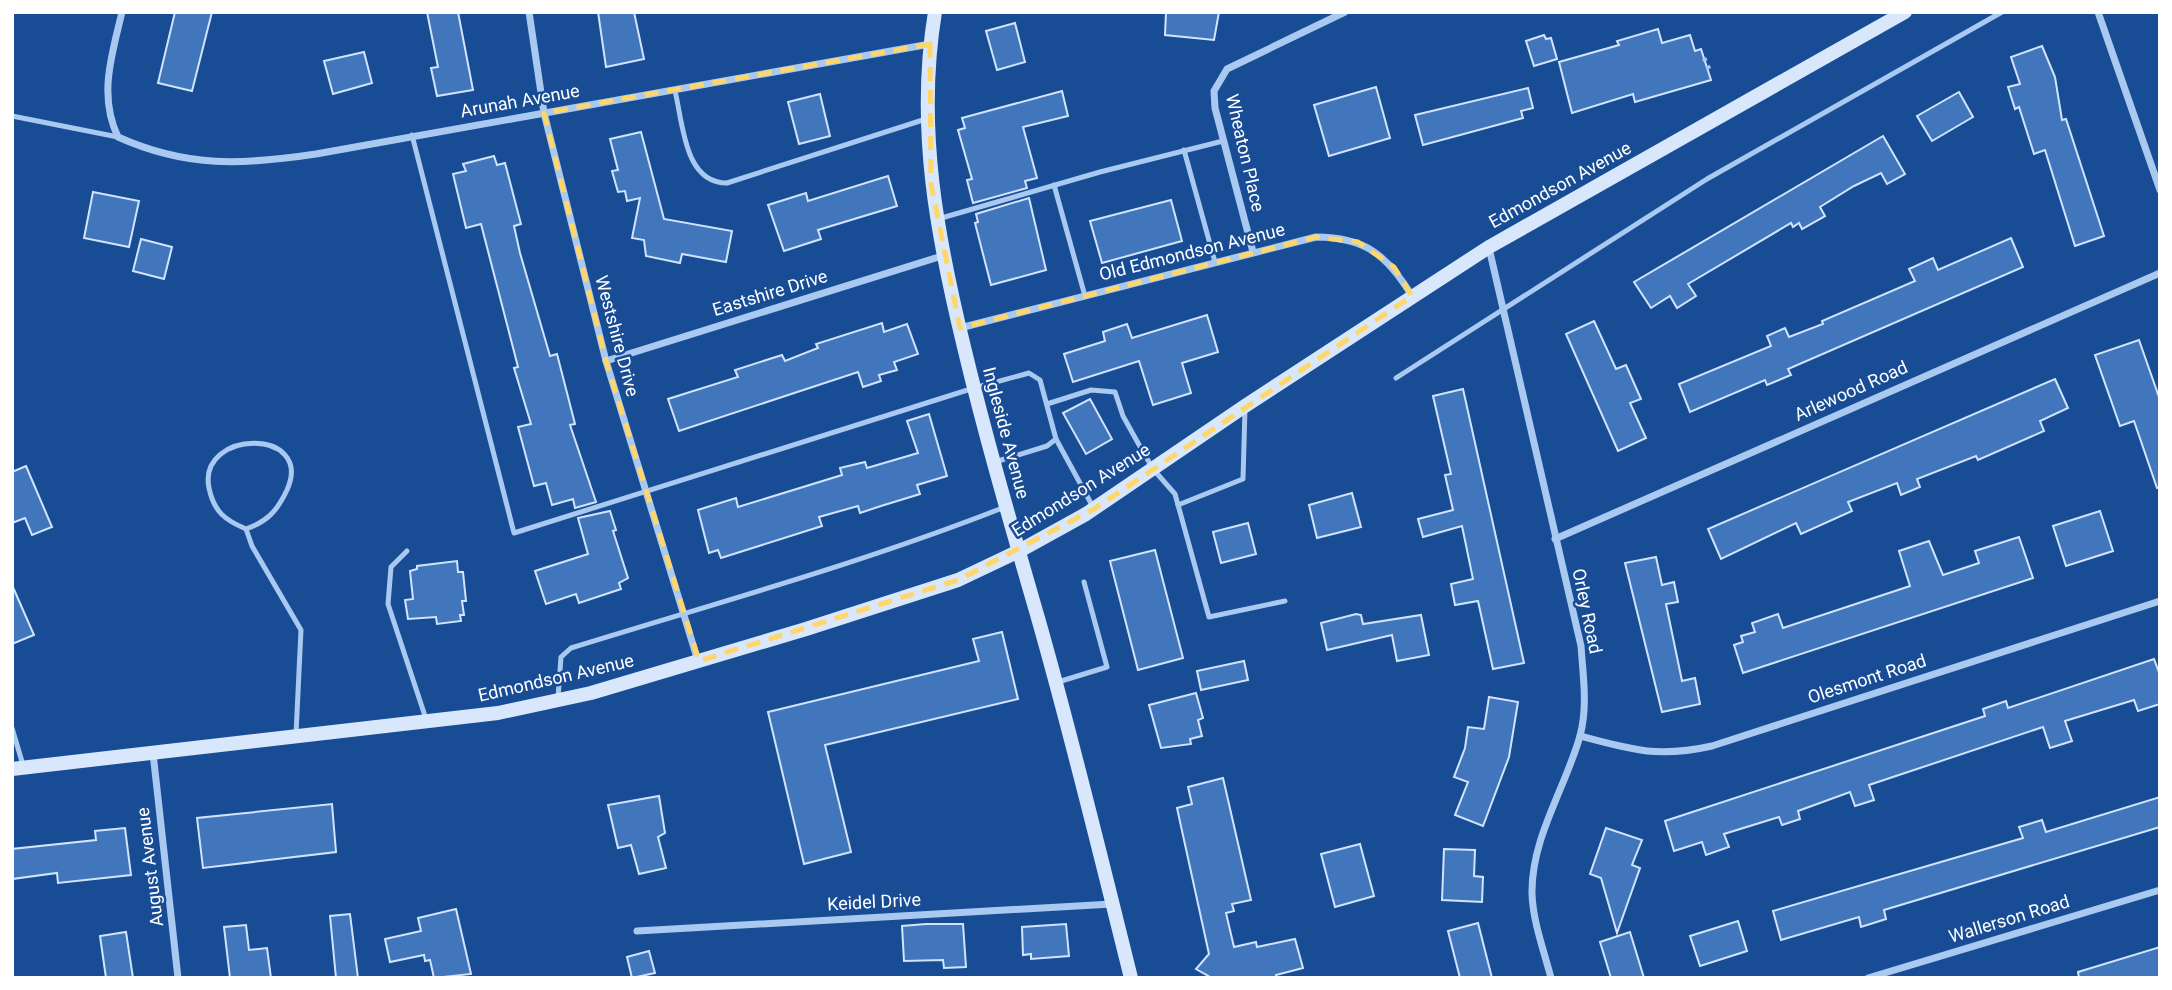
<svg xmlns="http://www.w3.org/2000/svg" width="2172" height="990" font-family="Roboto,sans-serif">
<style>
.building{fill:#4176bd;stroke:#d1e4fc;stroke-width:2}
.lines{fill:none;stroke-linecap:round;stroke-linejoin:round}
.path{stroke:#aac9f1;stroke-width:4.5;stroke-dasharray:3.5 5;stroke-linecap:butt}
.lane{stroke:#aac9f1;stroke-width:5}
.street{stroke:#aac9f1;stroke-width:7}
.secondary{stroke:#d8e7fb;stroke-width:14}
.marked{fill:none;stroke:#ffd669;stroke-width:5;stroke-dasharray:14 9;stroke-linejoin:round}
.labels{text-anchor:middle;stroke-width:5;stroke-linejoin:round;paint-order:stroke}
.street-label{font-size:18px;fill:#fff;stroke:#184d96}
</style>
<rect width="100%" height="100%" fill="#184d96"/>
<g class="building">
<polygon points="175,12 212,12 192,91 158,83"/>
<polygon points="427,12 458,12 473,90 437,96 431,68 438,67"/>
<polygon points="598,12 634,12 644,59 606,67"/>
<polygon points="1166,12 1219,12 1214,40 1165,35"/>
<polygon points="1015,23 1025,62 997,70 986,31"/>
<polygon points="1658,29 1662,43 1690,35 1695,51 1701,49 1711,80 1635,102 1633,94 1572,113 1559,62 1619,45 1617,41"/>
<polygon points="1544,35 1546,39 1551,38 1557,59 1534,66 1526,41"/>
<polygon points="2042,46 2055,77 2062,120 2066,119 2104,236 2075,246 2045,150 2034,154 2019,107 2015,109 2008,87 2020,84 2011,57"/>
<polygon points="364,52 372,83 333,94 324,61"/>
<polygon points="1376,87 1390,138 1329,156 1314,105"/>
<polygon points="1528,88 1533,108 1521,111 1523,118 1423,145 1415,115"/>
<polygon points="1062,91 1068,116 1023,127 1037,178 1025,181 1027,188 973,203 967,180 972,179 958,130 965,128 962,118"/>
<polygon points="1959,92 1973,117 1932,141 1917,116"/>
<polygon points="820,94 830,136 799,144 788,102"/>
<polygon points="641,132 664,219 732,231 726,262 682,254 680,263 646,256 644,240 632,238 640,198 627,201 625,191 618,192 612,171 618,170 610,139"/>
<polygon points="1883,136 1905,174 1887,184 1881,173 1854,186 1820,207 1825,216 1802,229 1799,223 1793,227 1791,223 1688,284 1696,296 1677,308 1670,296 1651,308 1634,282"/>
<polygon points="494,156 497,165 505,163 521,224 514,226 520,253 550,356 557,354 575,424 570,425 596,502 575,508 573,499 552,505 546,483 534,486 518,427 531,424 514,368 518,367 481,224 466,228 453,174 466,171 463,164"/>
<polygon points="888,176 897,206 818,230 821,239 784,251 768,205 806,193 808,201"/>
<polygon points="93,192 139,201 129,247 84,238"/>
<polygon points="1029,198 1046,270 991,285 975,223 978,222 976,214"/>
<polygon points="1171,200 1182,241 1102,263 1090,221"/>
<polygon points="2011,238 2023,267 1788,369 1791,375 1767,385 1765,380 1690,412 1679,384 1771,346 1767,336 1785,328 1789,337 1823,324 1822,321 1915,281 1909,269 1933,258 1938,270"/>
<polygon points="141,239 172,247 164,279 133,271"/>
<polygon points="1207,315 1218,352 1182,363 1191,393 1153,405 1139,361 1073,382 1064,354 1105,341 1103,332 1127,324 1132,338"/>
<polygon points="1594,321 1616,369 1626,365 1641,399 1630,403 1646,438 1618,451 1566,334"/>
<polygon points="882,323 884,332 907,324 918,354 894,362 897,370 879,375 881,381 863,387 858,372 679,431 668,399 738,377 735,370 782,355 785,361 818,348 816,344"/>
<polygon points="2139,340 2160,400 2160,487 2157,488 2134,421 2120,426 2095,355"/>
<polygon points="2055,379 2068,408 2040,421 2044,431 1978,460 1976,456 1917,479 1920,487 1901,495 1897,483 1848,502 1852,511 1801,534 1796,523 1721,559 1708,529"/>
<polygon points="1463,389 1524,663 1493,669 1478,601 1455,605 1451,584 1473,579 1462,526 1423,537 1418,519 1453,510 1445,475 1451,474 1433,396"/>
<polygon points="1090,399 1112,439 1086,454 1063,413"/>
<polygon points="929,414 947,476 917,485 920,494 881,506 860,513 858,506 819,517 822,526 721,558 718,550 709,553 698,510 736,498 738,507 842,475 840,468 865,462 867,468 918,453 907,421"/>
<polygon points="26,466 52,527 32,535 25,518 12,523 12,472"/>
<polygon points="1352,493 1361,527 1317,538 1309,505"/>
<polygon points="610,511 616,530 613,531 628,578 619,583 621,589 579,603 576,594 546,604 535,571 588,554 578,518"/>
<polygon points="2100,511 2113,551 2066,566 2053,526"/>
<polygon points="1248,523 1256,554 1221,563 1213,532"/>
<polygon points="2019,537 2033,578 1743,673 1734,645 1743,642 1741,636 1755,632 1752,623 1778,614 1783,628 1910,586 1899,551 1929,541 1943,575 1979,563 1975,551"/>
<polygon points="1155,550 1183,658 1138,670 1110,561"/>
<polygon points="1656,557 1662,585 1674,582 1678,602 1666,604 1682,681 1695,678 1700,704 1662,712 1625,563"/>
<polygon points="457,561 458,572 463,572 466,601 462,601 464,615 460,615 461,621 437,624 436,617 408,619 405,600 413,599 410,571 417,569 417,566"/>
<polygon points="12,585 34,635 12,644"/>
<polygon points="1356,614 1361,615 1363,624 1421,615 1429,655 1397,661 1392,635 1327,650 1321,623"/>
<polygon points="1002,632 1018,699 825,745 851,852 804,864 768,712 979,661 973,639"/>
<polygon points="2154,659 2160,675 2160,704 2138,711 2134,700 2065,721 2072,741 2050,748 2043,727 1869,785 1874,800 1855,806 1850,792 1798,811 1800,819 1782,825 1779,817 1724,834 1729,847 1706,855 1702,842 1674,851 1665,821 1985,716 1983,709 2006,701 2008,708"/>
<polygon points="1244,661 1248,680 1201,690 1197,671"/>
<polygon points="1196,693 1203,718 1198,720 1202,736 1190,739 1191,744 1161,748 1149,705"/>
<polygon points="1489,697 1518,702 1509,757 1483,826 1455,815 1468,782 1454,777 1465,748 1468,727 1484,729"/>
<polygon points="1223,778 1251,900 1232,904 1234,911 1226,913 1234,947 1256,942 1257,947 1295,939 1303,968 1276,975 1276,978 1212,978 1196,969 1209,954 1177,808 1192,804 1188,787"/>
<polygon points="659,796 665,833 658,837 666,868 639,874 631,845 618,848 608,805"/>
<polygon points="2160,797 2160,827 1884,910 1886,919 1861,927 1859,917 1781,940 1773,911 2023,838 2019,827 2042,820 2046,832"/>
<polygon points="332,804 336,852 203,868 197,818"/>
<polygon points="125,828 131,875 58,883 57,873 12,879 12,849 96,840 95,831"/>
<polygon points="1606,828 1642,840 1632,865 1640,868 1617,933 1601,878 1590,874"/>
<polygon points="1360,844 1374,896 1335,907 1321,854"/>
<polygon points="1444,849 1475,850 1474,876 1483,877 1482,902 1442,900"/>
<polygon points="456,909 471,974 434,978 430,960 425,961 424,955 390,962 385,939 421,931 418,918"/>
<polygon points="350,914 358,978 336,978 330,916"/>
<polygon points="1738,921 1747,951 1700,966 1690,936"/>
<polygon points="1478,923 1492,978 1460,978 1448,931"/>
<polygon points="926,924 963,924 966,967 944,968 943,960 904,961 902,926"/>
<polygon points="1066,924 1069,956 1031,959 1031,954 1023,955 1022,927"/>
<polygon points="246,925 249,950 267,948 271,978 230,978 224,927"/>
<polygon points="126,932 133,978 106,978 100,936"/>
<polygon points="1630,932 1644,978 1611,978 1600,942"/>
<polygon points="2160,947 2160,978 2079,978 2078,972"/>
<polygon points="649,951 655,973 632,978 627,957"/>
</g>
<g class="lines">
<polyline class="path" points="1704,58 1710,71"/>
<g class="lane">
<path d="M675 91C683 123 684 183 727 183L926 119"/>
<polyline points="12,116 118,137"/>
<polyline points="412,135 514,533 974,388 1029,373 1040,380 1056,439 1047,446 995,462"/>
<polyline points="1184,150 1215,262"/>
<polyline points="1054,185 1085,296"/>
<polyline points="938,219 1100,172 1223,141"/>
<polyline points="1396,378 1707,179 2002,12"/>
<polyline points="1047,404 1091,390 1115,392 1123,416 1138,443 1153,469 1175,494 1209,617 1285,601"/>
<polyline points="1056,439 1093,507"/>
<polyline points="1178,505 1243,479 1245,409"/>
<path d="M246 529C268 521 277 511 287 490 315 427 197 429 209 488 214 512 225 520 246 529L252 546 301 630 296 734"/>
<polyline points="407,551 391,567 388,604 426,719"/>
<polyline points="1058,682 1107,667 1084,582"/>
<path d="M558 698 561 657 571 648C716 603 863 563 1005 507"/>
<polyline points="12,728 23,765"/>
</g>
<g class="street">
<path d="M122 12C112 55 98 95 118 137 187 168 243 165 316 154L930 44"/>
<polyline points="529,12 544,113 606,361 698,661"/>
<polyline points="2098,12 2160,190"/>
<path d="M1489 248 1581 646C1583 676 1588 706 1580 736 1565 789 1531 838 1532 894 1533 922 1544 951 1551 978"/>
<polyline points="1253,252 1215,108 1214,91 1227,69 1345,12"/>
<path d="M960 328 1316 237C1365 237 1387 255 1412 296"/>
<polyline points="606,361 942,256"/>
<polyline points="1555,539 2160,273"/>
<path d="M1580 736C1632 750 1658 758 1712 746L2160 601"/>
<polyline points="153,753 178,978"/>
<polyline points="637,931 1112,904"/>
<polyline points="1868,978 2160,890"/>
</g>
<g class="secondary">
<path d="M935 12C916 127 937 236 964 347 986 439 1012 528 1038 618 1072 737 1101 858 1131 978"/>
<polyline points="12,769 498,713 591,693 806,629 958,580 1019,551 1086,514 1245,406 1489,247 1905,12"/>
</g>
</g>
<path class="marked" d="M930 44 931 184 960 328 1316 237 1358 242 1394 267 1412 296 1094 509 958 580 699 661 606 361 544 113Z"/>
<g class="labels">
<g class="street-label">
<text transform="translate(520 101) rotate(-10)" y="6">Arunah Avenue</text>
<text transform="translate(1245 153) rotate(77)" y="6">Wheaton Place</text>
<text transform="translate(1560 185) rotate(-29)" y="6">Edmondson Avenue</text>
<text transform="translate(1192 252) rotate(-14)" y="6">Old Edmondson Avenue</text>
<text transform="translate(770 293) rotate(-17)" y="6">Eastshire Drive</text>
<text transform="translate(617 336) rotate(75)" y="6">Westshire Drive</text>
<text transform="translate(1851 391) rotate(-24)" y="6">Arlewood Road</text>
<text transform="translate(1006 433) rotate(75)" y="6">Ingleside Avenue</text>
<text transform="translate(1081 490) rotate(-32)" y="6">Edmondson Avenue</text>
<text transform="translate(1587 611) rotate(78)" y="6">Orley Road</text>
<text transform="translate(556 678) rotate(-13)" y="6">Edmondson Avenue</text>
<text transform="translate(1867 679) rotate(-18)" y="6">Olesmont Road</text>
<text transform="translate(150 867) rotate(-97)" y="6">August Avenue</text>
<text transform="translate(874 902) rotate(-3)" y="6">Keidel Drive</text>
<text transform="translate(2009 919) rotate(-17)" y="6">Wallerson Road</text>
</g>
</g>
<rect width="2172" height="990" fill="none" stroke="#ffffff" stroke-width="28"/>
</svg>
